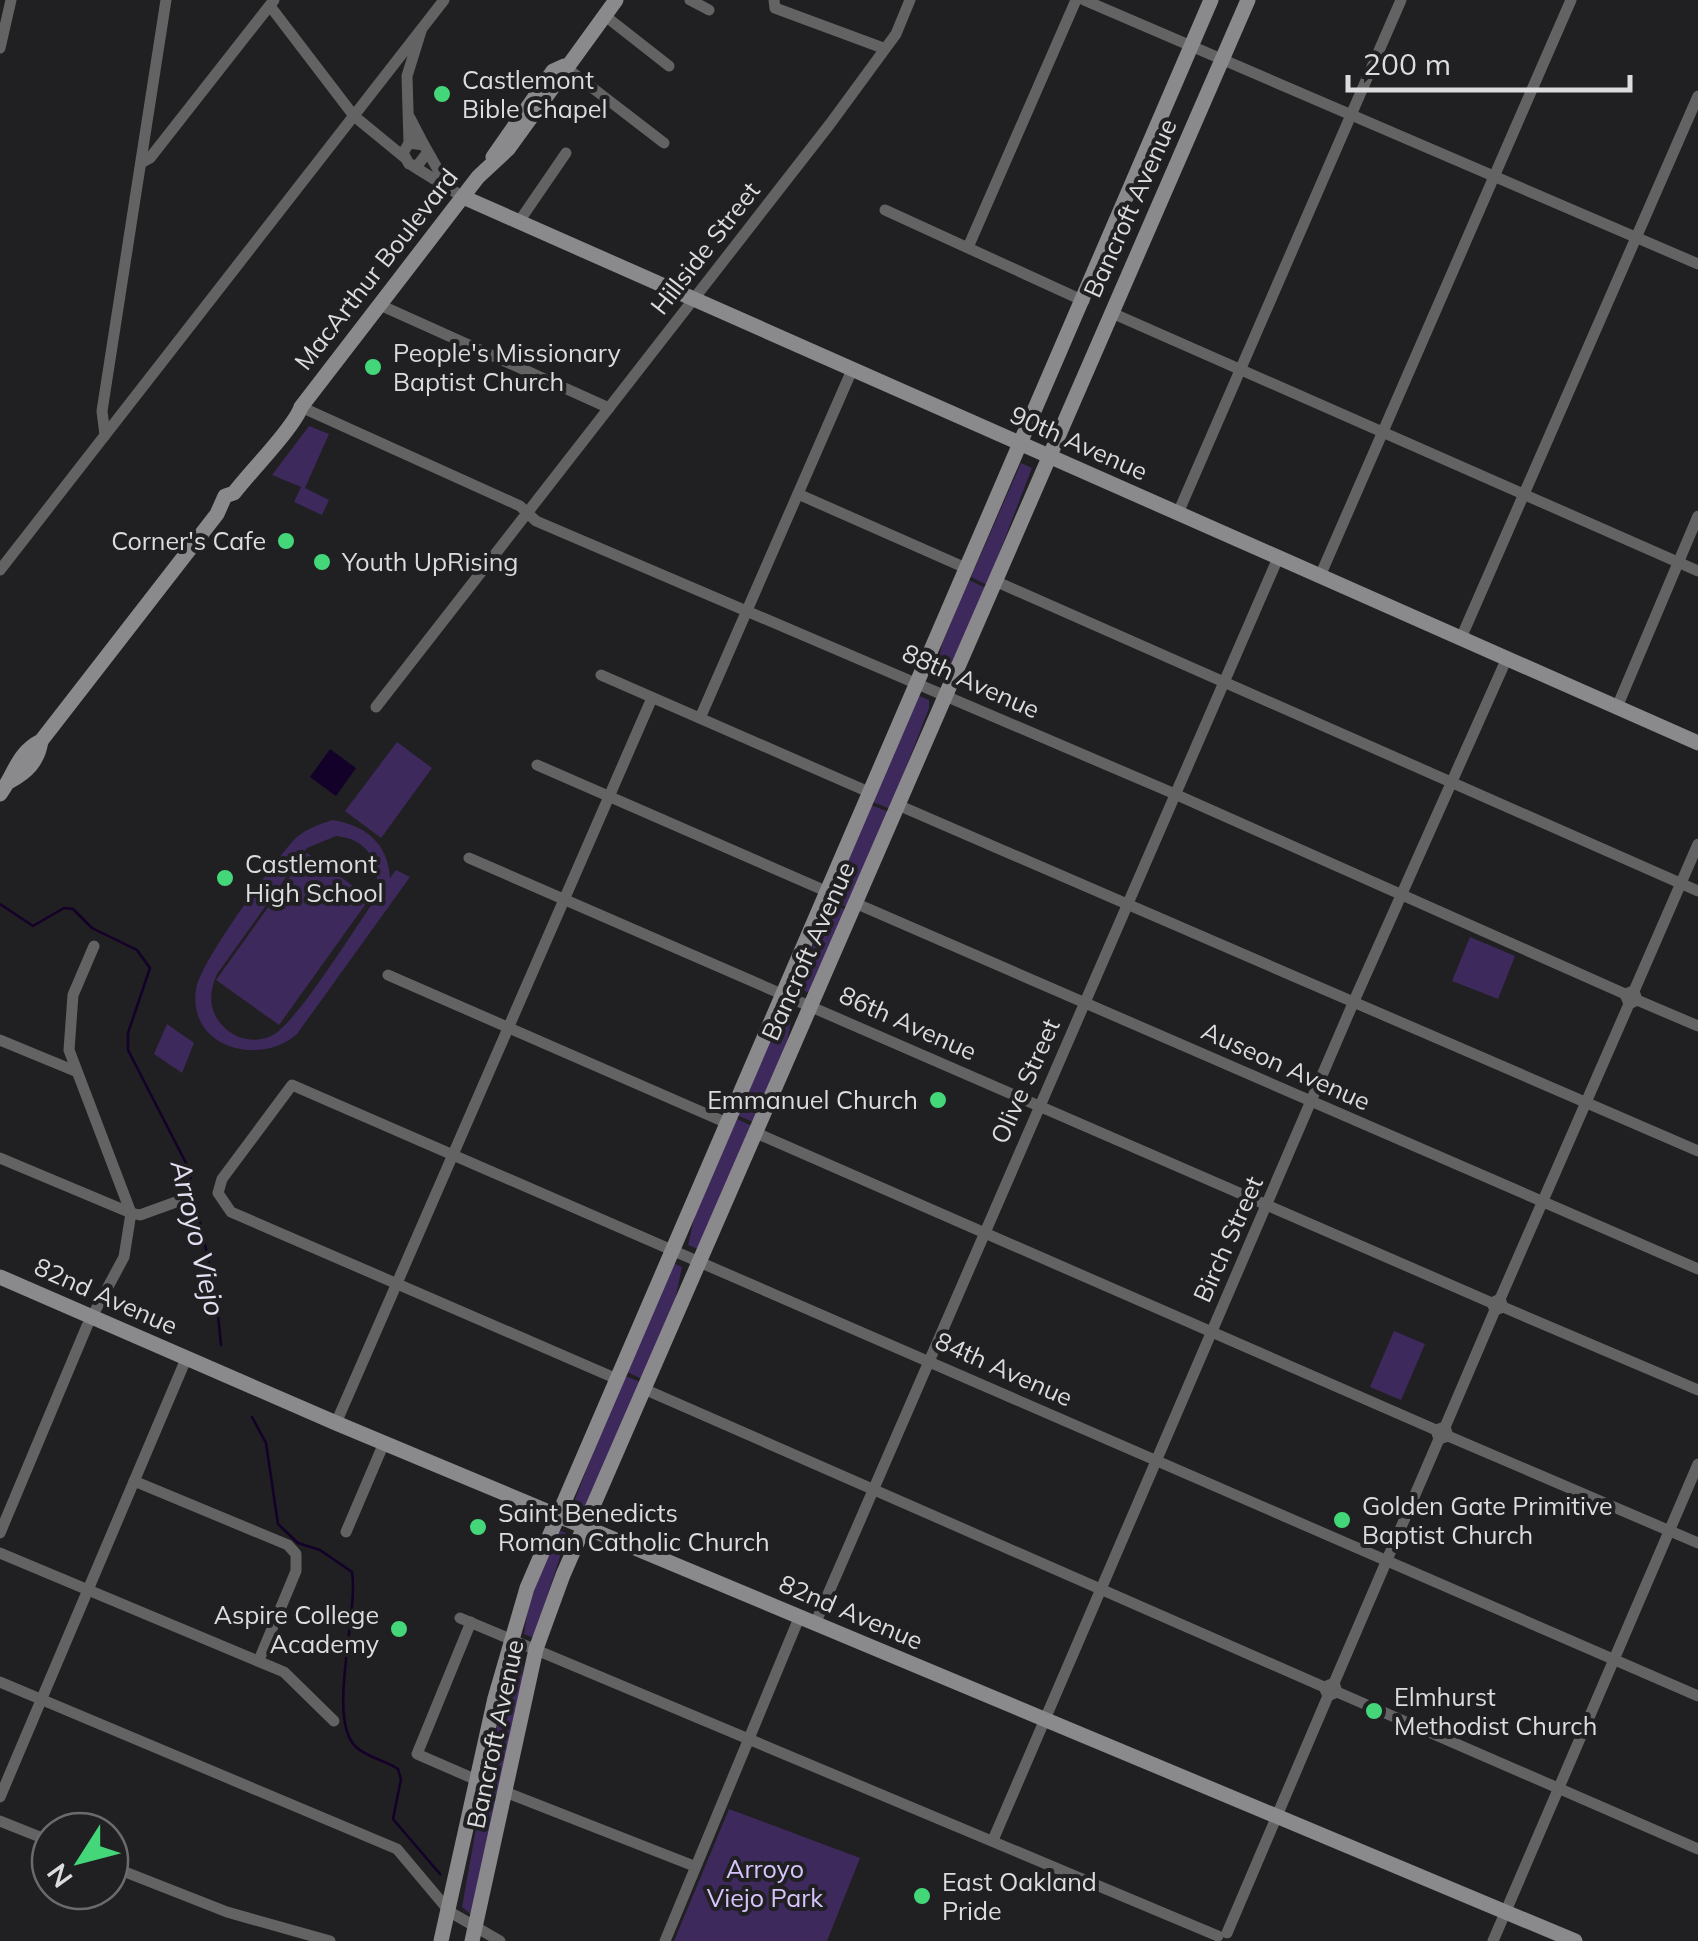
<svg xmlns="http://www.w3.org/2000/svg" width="1698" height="1941" font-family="Mulish,sans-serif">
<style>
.green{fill:#3e295c;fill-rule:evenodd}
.water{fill:#130129}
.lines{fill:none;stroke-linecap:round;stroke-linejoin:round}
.stream{stroke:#130129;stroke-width:2.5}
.street{stroke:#636364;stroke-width:11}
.secondary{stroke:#8a898b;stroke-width:15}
.poi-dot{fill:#44d77a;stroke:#201f21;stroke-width:4}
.labels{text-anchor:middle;stroke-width:8;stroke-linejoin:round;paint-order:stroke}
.poi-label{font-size:25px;fill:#dcdbdd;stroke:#201f21;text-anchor:start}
.street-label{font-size:25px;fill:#dcdbdd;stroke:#201f21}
.park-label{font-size:25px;fill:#d7c4fc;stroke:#201f21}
.water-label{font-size:28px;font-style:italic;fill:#e5dff2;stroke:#201f21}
</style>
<rect width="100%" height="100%" fill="#201f21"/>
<g class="green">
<polygon points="309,426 329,434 305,488 329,500 322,515 294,502 301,487 272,475"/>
<polygon points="1021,463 1032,468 987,585 971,577"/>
<polygon points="969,580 986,588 944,683 935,678 942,644"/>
<polygon points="919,696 929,700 929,708 890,809 873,802"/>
<polygon points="397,742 432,768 381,838 345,811"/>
<polygon points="871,805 889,812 847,907 830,900"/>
<path d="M332 820C365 825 388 843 390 878L396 870 410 877 297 1034C260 1067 187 1048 196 989 200 962 271 866 292 842 302 830 318 825 332 820ZM336 836C372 839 382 869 375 900 355 927 296 1025 271 1036 254 1044 234 1039 222 1025 208 1010 209 992 217 974L307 848Z"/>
<polygon points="307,853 370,898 279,1025 216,980"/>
<polygon points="829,903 846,910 810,993 800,989 800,982"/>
<polygon points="1470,937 1515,956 1498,999 1452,981"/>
<polygon points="784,1007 793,1012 785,1050 753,1122 737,1115"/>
<polygon points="167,1024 194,1043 182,1073 154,1054"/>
<polygon points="735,1118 752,1126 698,1249 688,1245 697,1206"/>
<polygon points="673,1263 682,1267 674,1305 642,1379 625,1371"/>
<polygon points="1394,1331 1425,1344 1401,1400 1370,1387"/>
<polygon points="623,1375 640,1382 583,1513 572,1509 574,1502"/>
<polygon points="556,1529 566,1533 565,1541 534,1638 524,1634 531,1588"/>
<polygon points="512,1654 523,1658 521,1698 501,1799 483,1792"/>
<polygon points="482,1795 501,1804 473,1916 462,1907"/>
<polygon points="729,1809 860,1858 827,1941 674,1941"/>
</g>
<polygon class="water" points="330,749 356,768 336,796 310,777"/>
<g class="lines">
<g class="stream">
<polyline points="0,904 33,926 64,908 73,909 92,928 137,950 150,968 128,1033 128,1050 188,1167 216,1295 221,1345"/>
<path d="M252 1417 266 1443 278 1524 298 1543 320 1550 352 1572C359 1614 326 1719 356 1747 368 1758 385 1760 398 1769L401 1779 393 1819 440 1874"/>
</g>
<g class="street">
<polyline points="690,0 709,10"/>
<polyline points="774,0 775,8 883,48"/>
<polyline points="1084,0 1698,264"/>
<polyline points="270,6 354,116 404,157"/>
<polyline points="604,15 669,66"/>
<polyline points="0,48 11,0"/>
<polyline points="564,66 664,143"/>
<polyline points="410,118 424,145"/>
<polyline points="409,143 407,76 421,31"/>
<polyline points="427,153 417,166 409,164 403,153 409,143 424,145 445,182"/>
<polyline points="141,163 150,158 274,0"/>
<polyline points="413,166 463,197"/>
<polyline points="885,210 1084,301"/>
<polyline points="518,223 566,153"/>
<polyline points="969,245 1076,0"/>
<polyline points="380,305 609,408"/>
<polyline points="1112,313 1698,571"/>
<polyline points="301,407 520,506 536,521 1168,791 1625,994"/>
<polyline points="105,435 102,411 166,0"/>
<polyline points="798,494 968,569"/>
<polyline points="1178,513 1401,0"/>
<polyline points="0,570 444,0"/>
<polyline points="1320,576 1571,0"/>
<polyline points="995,581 1698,891"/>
<polyline points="1461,638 1698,96"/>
<polyline points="601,675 871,793"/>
<polyline points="376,707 830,124 896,34 910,0"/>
<polyline points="1617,707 1698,516"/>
<polyline points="700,718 852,370"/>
<polyline points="537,765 828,892"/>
<polyline points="898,805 1698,1151"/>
<polyline points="469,858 1492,1303"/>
<polyline points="855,903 1698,1269"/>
<polyline points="388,975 727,1123"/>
<polyline points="1634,991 1698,844"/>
<polyline points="1637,1000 1629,1004 1625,994 1634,991 1637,1000 1698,1026"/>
<polyline points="0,1040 75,1071"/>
<polyline points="756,1133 1436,1430"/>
<polyline points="0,1158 131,1213 140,1215 176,1202"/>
<polyline points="1500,1299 1629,1004"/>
<polyline points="1503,1307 1500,1299 1492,1303 1495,1310 1503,1307 1698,1390"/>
<polyline points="617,1379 231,1212 218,1193 222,1179 292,1085 1698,1696"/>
<polyline points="644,1389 1324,1687"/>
<polyline points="336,1423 652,698"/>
<polyline points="1445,1427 1495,1310"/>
<polyline points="1448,1436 1445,1427 1436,1430 1439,1439 1448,1436 1698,1543"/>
<polyline points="134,1481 288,1545 296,1554 296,1571 259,1660"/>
<polyline points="346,1532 384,1443"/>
<polyline points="0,1533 87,1326 124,1257 131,1213 69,1050 73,995 94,946"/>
<polyline points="0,1553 284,1672 334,1721"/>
<polyline points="460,1618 1218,1936"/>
<polyline points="471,1622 417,1754 479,1781"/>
<polyline points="815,1624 1278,558"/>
<polyline points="0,1682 397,1849 450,1912 500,1941"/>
<polyline points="1334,1683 1439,1439"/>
<polyline points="1337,1692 1334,1683 1324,1687 1328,1696 1337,1692 1698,1849"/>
<polyline points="508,1793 694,1866"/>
<polyline points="0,1797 186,1359"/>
<polyline points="0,1821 50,1841"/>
<polyline points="993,1840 1354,1001 1507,658"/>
<polyline points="110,1866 227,1912 330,1941"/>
<polyline points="1227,1933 1328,1696"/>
<polyline points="665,1941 799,1618"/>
<polyline points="1493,1941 1698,1464"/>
</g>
<g class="secondary">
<polyline points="493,157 553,71 564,66"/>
<polyline points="463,197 1698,743"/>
<path d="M10 781C27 772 38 761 41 741"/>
<path d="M0 794C15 774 17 753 41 741L217 514 225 496 234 493C250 472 295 426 301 407L478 177 508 149 616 0"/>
<polyline points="0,1277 336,1423 1575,1941"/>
<polyline points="441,1941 495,1698 527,1588 1211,0"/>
<polyline points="472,1941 536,1649 563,1575 1248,0"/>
</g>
</g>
<g class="poi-dot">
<circle cx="442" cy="94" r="10"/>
<circle cx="373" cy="367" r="10"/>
<circle cx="286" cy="541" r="10"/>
<circle cx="322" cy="562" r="10"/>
<circle cx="225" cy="878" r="10"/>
<circle cx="938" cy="1100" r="10"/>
<circle cx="1342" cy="1520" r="10"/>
<circle cx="478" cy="1527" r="10"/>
<circle cx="399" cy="1629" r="10"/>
<circle cx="1374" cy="1711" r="10"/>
<circle cx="922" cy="1896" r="10"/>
</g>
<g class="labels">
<g class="poi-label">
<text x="462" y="89">Castlemont<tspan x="462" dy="29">Bible Chapel</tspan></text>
<text x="393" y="362">People's Missionary<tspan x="393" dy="29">Baptist Church</tspan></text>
<text x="266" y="550" text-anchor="end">Corner's Cafe</text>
<text x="342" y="571">Youth UpRising</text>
<text x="245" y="873">Castlemont<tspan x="245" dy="29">High School</tspan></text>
<text x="918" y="1109" text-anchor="end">Emmanuel Church</text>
<text x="1362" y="1515">Golden Gate Primitive<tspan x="1362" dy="29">Baptist Church</tspan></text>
<text x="498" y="1522">Saint Benedicts<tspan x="498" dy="29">Roman Catholic Church</tspan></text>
<text x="379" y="1624" text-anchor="end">Aspire College<tspan x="379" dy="29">Academy</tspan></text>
<text x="1394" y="1706">Elmhurst<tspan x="1394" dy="29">Methodist Church</tspan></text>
<text x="942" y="1891">East Oakland<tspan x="942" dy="29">Pride</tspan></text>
</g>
<g class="street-label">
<text transform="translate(1130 208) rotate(-66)" y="9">Bancroft Avenue</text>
<text transform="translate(705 248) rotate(-52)" y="9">Hillside Street</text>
<text transform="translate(376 269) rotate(-52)" y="9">MacArthur Boulevard</text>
<text transform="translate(1079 443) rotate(24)" y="9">90th Avenue</text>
<text transform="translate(971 681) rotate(24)" y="9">88th Avenue</text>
<text transform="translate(808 951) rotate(-66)" y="9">Bancroft Avenue</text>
<text transform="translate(908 1023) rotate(24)" y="9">86th Avenue</text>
<text transform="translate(1286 1066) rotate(24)" y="9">Auseon Avenue</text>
<text transform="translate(1025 1081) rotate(-66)" y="9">Olive Street</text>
<text transform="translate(1228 1239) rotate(-66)" y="9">Birch Street</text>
<text transform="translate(106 1296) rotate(24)" y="9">82nd Avenue</text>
<text transform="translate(1004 1369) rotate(24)" y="9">84th Avenue</text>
<text transform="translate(851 1612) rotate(23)" y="9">82nd Avenue</text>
<text transform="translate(495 1734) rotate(-78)" y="9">Bancroft Avenue</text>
</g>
<g class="park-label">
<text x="765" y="1878">Arroyo<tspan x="765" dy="29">Viejo Park</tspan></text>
</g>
<g class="water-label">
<text transform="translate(198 1238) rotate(77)" y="10">Arroyo Viejo</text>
</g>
</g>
<g transform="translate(80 1861) rotate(234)"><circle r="48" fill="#201f21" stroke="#6b6a6c" stroke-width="2.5"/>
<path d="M0-8L18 38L0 25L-18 38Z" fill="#44d77a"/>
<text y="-15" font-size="28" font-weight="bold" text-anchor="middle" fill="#dcdbdd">N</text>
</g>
<path d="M1348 75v15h282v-15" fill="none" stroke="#dcdbdd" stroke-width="5"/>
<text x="1363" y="75" font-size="30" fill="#dcdbdd" stroke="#201f21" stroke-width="8" paint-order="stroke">200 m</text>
</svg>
